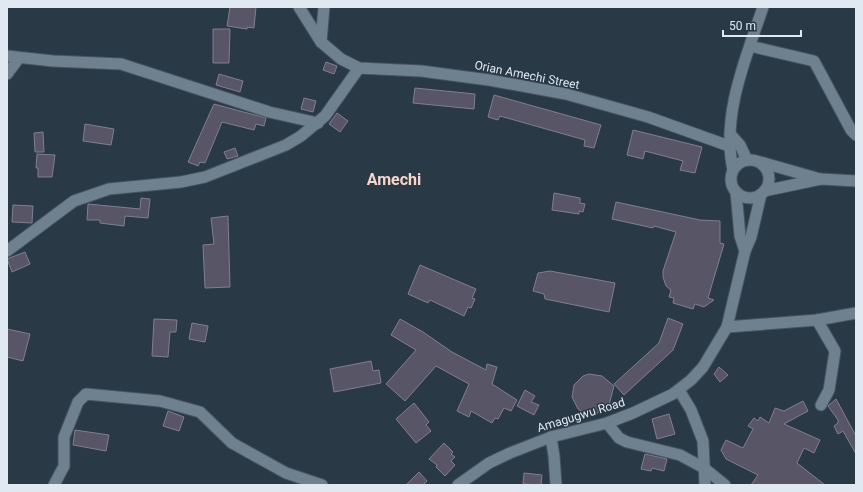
<svg xmlns="http://www.w3.org/2000/svg" width="863" height="492" font-family="Roboto,sans-serif">
<style>
.building{fill:#585567;stroke:#817e92}
.lines{fill:none;stroke-linecap:round;stroke-linejoin:round}
.minor-casing{stroke:#48545f;stroke-width:13}
.minor{stroke:#6f808e;stroke-width:11}
.labels{text-anchor:middle;stroke-width:3;stroke-linejoin:round;paint-order:stroke}
.street-label{font-size:12px;fill:#e0e9f1;stroke:#2a3946}
.district-label{font-size:16px;font-weight:bold;fill:#f6d5cb;stroke:#2a3946}
</style>
<rect width="100%" height="100%" fill="#2a3946"/>
<g class="building">
<polygon points="230,7 256,7 254,28 247,27 247,29 227,26"/>
<polygon points="213,29 230,29 229,63 213,63"/>
<polygon points="326,62 337,66 334,74 323,70"/>
<polygon points="219,74 243,81 240,92 216,85"/>
<polygon points="415,88 475,94 474,109 413,103"/>
<polygon points="494,95 601,125 594,148 584,146 585,140 500,116 498,120 488,117"/>
<polygon points="304,98 316,101 313,112 301,109"/>
<polygon points="214,104 266,118 264,126 256,124 254,130 222,122 205,163 200,162 198,166 188,162"/>
<polygon points="337,113 348,121 340,132 329,124"/>
<polygon points="85,124 114,129 111,145 83,141"/>
<polygon points="633,130 702,147 695,173 680,170 683,161 645,151 643,159 627,155"/>
<polygon points="43,132 44,152 35,152 34,133"/>
<polygon points="235,148 238,156 227,159 224,152"/>
<polygon points="37,154 55,155 52,177 38,177 38,168 36,168"/>
<polygon points="554,193 580,198 580,203 585,204 583,212 579,211 579,214 552,210"/>
<polygon points="141,198 150,199 148,218 125,216 124,226 100,223 100,220 87,220 88,204 140,209"/>
<polygon points="616,202 700,220 720,221 720,243 724,244 708,298 714,300 704,307 695,304 693,309 673,303 674,298 669,297 671,290 666,286 663,277 663,271 676,232 654,226 653,228 612,219"/>
<polygon points="13,205 33,206 32,223 12,222"/>
<polygon points="228,216 230,287 205,288 203,245 214,244 211,218"/>
<polygon points="25,252 30,264 12,272 7,259"/>
<polygon points="420,265 476,289 472,298 475,299 471,308 468,307 464,316 430,300 428,303 408,294"/>
<polygon points="550,271 615,283 609,312 545,299 544,294 533,291 538,273"/>
<polygon points="668,318 683,324 673,350 624,395 614,384 659,343"/>
<polygon points="154,319 177,320 176,332 170,332 168,357 152,356"/>
<polygon points="400,319 423,332 452,352 486,370 487,364 497,367 492,384 517,400 511,411 504,408 498,419 495,418 492,423 471,411 469,417 457,411 469,384 436,366 405,401 386,384 416,350 391,335"/>
<polygon points="192,323 208,326 205,342 189,339"/>
<polygon points="7,329 30,334 23,361 7,357"/>
<polygon points="371,361 373,371 379,370 381,383 334,392 330,369"/>
<polygon points="719,367 728,375 720,382 714,374"/>
<polygon points="589,374 602,376 614,386 609,405 598,413 584,413 578,409 572,397 574,385 583,376"/>
<polygon points="525,390 535,396 531,402 539,405 534,415 517,406"/>
<polygon points="836,399 856,436 856,454 843,431 838,434 834,426 838,423 838,420 828,406"/>
<polygon points="803,401 808,411 784,424 820,440 814,453 804,448 797,463 825,485 751,485 758,475 726,459 721,450 726,440 743,448 753,429 748,426 754,418 758,421 760,417 769,423 775,408 784,411"/>
<polygon points="414,403 429,422 426,425 431,431 416,443 396,419"/>
<polygon points="168,411 184,417 179,431 163,426"/>
<polygon points="669,414 675,434 657,439 652,419"/>
<polygon points="75,430 109,435 106,451 73,445"/>
<polygon points="444,443 453,452 451,454 455,457 451,461 455,465 445,476 436,467 437,465 429,459"/>
<polygon points="645,454 667,459 664,471 652,468 651,471 641,469"/>
<polygon points="419,472 427,481 423,485 406,485"/>
<polygon points="524,473 542,475 541,485 523,484"/>
</g>
<g class="lines">
<g class="minor-casing">
<g id="minor">
<polyline points="299,7 321,42 341,59 359,68 421,71 489,80 566,94 648,117 729,146"/>
<polyline points="321,42 324,7"/>
<polyline points="750,46 814,61 851,130 856,135"/>
<polyline points="7,56 53,61 121,64 269,112 318,123"/>
<polyline points="7,74 19,58"/>
<polyline points="730,134 740,145 747,160"/>
<circle cx="750" cy="179" r="19"/>
<polyline points="760,162 820,179"/>
<path d="M733 170C721 115 746 58 763 7"/>
<polyline points="764,191 821,179 856,181"/>
<polyline points="736,192 740,236 745,251"/>
<polyline points="7,251 74,201 109,189 181,182 205,177 286,145 301,136 325,116 359,68"/>
<polyline points="817,320 835,351 829,390 821,405"/>
<polyline points="727,327 817,320 856,313"/>
<polyline points="679,390 691,410 703,441 705,485"/>
<polyline points="607,423 619,438 627,442 680,455 704,468 725,485"/>
<polyline points="551,437 554,456 556,485"/>
<polyline points="54,485 64,466 64,437 78,402 86,394 160,401 200,412 232,443 286,473 322,485"/>
<polyline points="458,485 489,463 510,453 551,437 607,423 633,413 673,394 691,380 703,367 727,327 745,251 751,237 761,194"/>
</g>
</g>
<use href="#minor" class="minor"/>
</g>
<g class="labels">
<g class="street-label">
<text transform="translate(527 75) rotate(11)" y="4">Orian Amechi Street</text>
<text transform="translate(581 415) rotate(-17)" y="4">Amagugwu Road</text>
</g>
<g class="district-label">
<text x="394" y="185">Amechi</text>
</g>
</g>
<rect width="863" height="492" fill="none" stroke="#e0e9f1" stroke-width="16"/>
<path d="M723 30v6h78v-6" fill="none" stroke="#e0e9f1" stroke-width="2"/>
<text x="729" y="30" font-size="12" fill="#e0e9f1" stroke="#2a3946" stroke-width="3" paint-order="stroke">50 m</text>
</svg>
